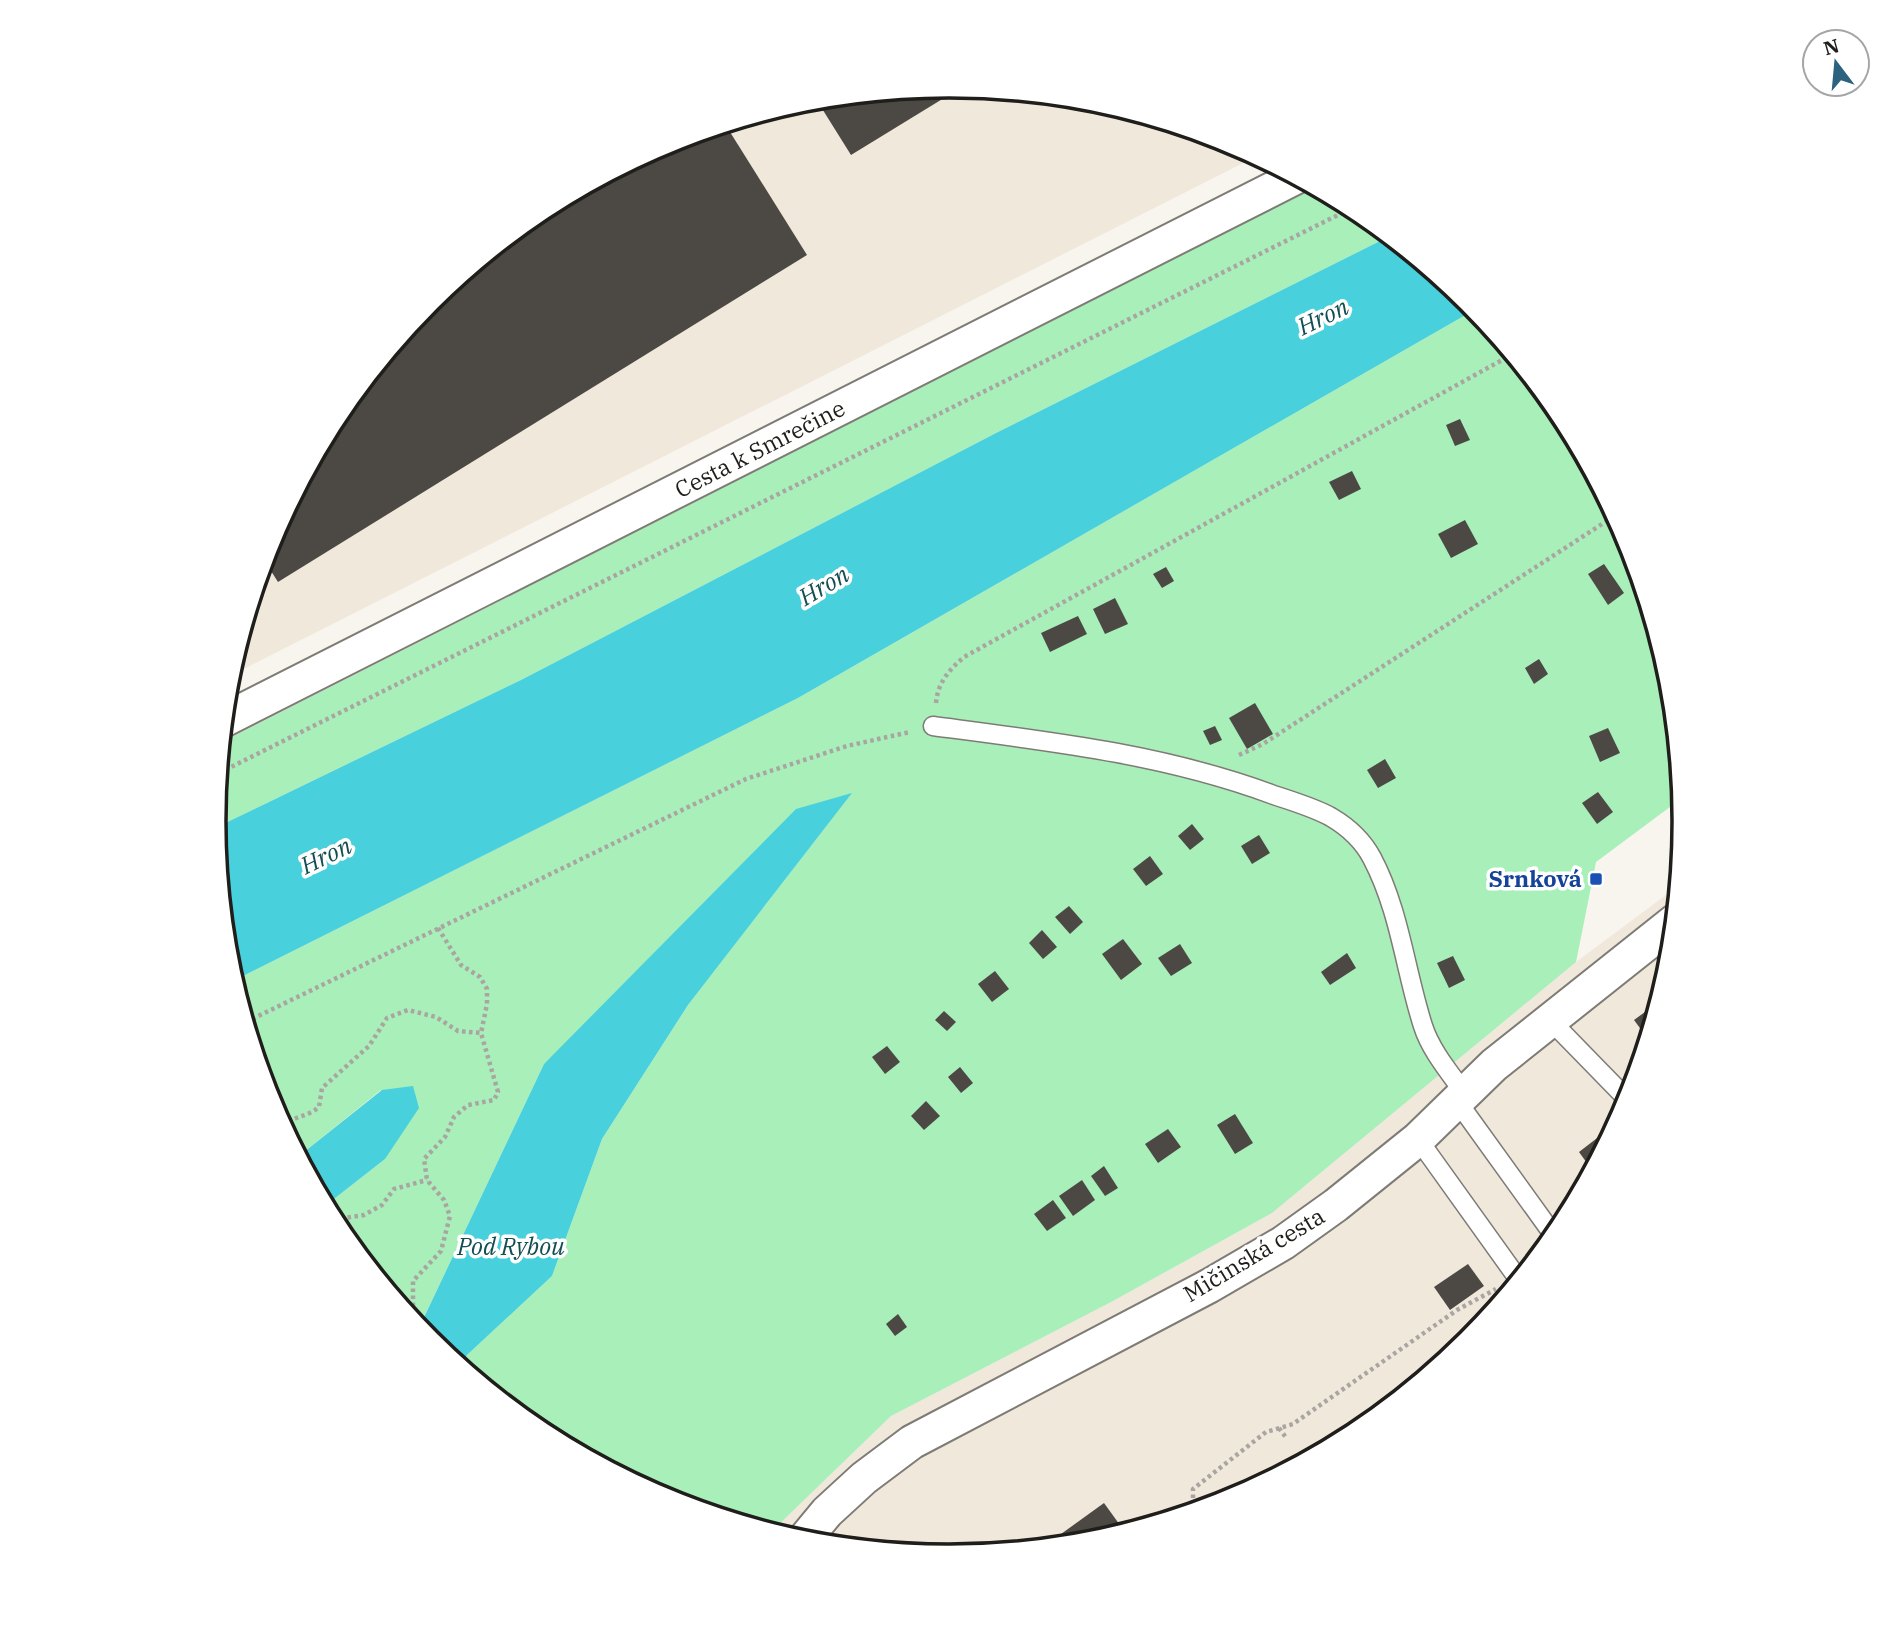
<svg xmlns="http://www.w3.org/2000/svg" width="1899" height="1642" font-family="'IBM Plex Serif',serif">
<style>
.built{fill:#f0e8db}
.green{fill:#a8efba}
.water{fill:#48d1dc}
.building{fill:#4c4944}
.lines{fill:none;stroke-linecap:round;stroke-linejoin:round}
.lane-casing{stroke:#7e7b75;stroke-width:21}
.street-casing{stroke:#7e7b75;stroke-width:37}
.path{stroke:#a9a6a1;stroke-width:4.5;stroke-dasharray:3.5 3.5;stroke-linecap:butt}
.lane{stroke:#fff;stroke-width:18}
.street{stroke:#fff;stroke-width:33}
.transit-dot{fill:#1a4fb4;stroke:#fff;stroke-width:2.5}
.labels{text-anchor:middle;stroke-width:7;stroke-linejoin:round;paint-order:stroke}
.street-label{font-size:23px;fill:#1f1e1b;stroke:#fff}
.transit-label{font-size:23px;font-weight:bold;fill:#164399;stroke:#fff;text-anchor:end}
.water-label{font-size:24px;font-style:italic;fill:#134e52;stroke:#fff}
.rim{fill:none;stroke:#1f1e1b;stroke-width:3.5}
</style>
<rect width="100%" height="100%" fill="#f8f4ee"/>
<g class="built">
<polygon points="949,86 1093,100 1231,142 1257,156 228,677 270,539 338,412 430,301 541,209 668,142 806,100"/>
<polygon points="1678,886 1671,965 1629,1103 1561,1230 1469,1341 1358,1433 1230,1500 1093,1542 949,1556 806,1542 771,1532 891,1416 1113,1301 1272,1213 1576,962"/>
</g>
<g class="green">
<polygon points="1315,187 1358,210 1390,236 996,433 521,680 215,828 222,742"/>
<polygon points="1476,309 1561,413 1629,540 1671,678 1682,798 1596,862 1576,962 1272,1213 1113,1301 891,1416 771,1532 668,1500 541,1432 461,1367 467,1355 552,1276 602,1139 688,1005 851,794 544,1064 419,1328 338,1229 325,1206 385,1159 381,1090 299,1156 270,1102 233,981 798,698"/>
</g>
<g class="water">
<polygon points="1390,236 1470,301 1476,309 798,698 233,981 228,964 215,828 521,680 996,433"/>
<polygon points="852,793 688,1005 602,1139 552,1276 467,1355 461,1367 429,1341 419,1328 544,1064 796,809"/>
<polygon points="413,1086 419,1108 385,1159 325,1206 299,1156 382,1090"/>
</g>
<g class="building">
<polygon points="950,86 962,87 851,155 816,99"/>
<polygon points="725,124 807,255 278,582 264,560 270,539 338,412 430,301 541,209 669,142"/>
<polygon points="1460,419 1470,440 1455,446 1446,425"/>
<polygon points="1352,471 1361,489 1339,500 1329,482"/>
<polygon points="1465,520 1478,544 1451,558 1438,534"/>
<polygon points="1604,564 1624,593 1608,605 1588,574"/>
<polygon points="1166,567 1174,581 1162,588 1153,574"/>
<polygon points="1115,598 1128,624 1105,634 1093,609"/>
<polygon points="1078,616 1087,634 1050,652 1041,633"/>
<polygon points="1539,659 1548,674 1534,684 1525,668"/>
<polygon points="1255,703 1273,734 1247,749 1229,718"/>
<polygon points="1215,726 1222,740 1210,745 1203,731"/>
<polygon points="1608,728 1620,753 1600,762 1589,736"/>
<polygon points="1385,759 1396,778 1378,788 1367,770"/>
<polygon points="1598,792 1613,812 1597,824 1582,803"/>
<polygon points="1192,824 1204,839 1190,850 1178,836"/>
<polygon points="1259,835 1270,853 1252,864 1241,846"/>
<polygon points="1150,856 1163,874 1146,886 1133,869"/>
<polygon points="1069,906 1083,922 1070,934 1055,917"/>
<polygon points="1042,930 1057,947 1043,959 1029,943"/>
<polygon points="1123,939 1142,964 1121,980 1102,954"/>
<polygon points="1180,944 1192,963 1171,976 1158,958"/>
<polygon points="1347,953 1356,968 1330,985 1321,972"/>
<polygon points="1453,956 1465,980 1449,988 1437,963"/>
<polygon points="995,971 1009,989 992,1002 978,984"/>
<polygon points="1660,1001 1656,1012 1648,1039 1634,1020"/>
<polygon points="944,1011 956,1022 947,1031 935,1020"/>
<polygon points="887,1046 900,1062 885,1074 872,1057"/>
<polygon points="960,1067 973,1083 961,1093 948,1077"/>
<polygon points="926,1101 940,1116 924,1130 911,1116"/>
<polygon points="1235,1114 1253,1143 1235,1154 1217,1125"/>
<polygon points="1618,1122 1592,1170 1579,1152"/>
<polygon points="1168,1129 1181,1147 1158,1163 1145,1144"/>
<polygon points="1104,1166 1118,1188 1105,1196 1091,1176"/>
<polygon points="1082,1180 1095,1200 1073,1216 1059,1196"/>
<polygon points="1053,1200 1066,1218 1047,1231 1034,1214"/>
<polygon points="1468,1264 1484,1286 1450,1310 1434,1287"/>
<polygon points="898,1314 907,1327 895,1336 886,1324"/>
<polygon points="487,1381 501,1387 497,1396 484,1386"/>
<polygon points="1104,1503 1125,1532 1093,1542 1043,1547"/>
</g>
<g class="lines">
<g class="lane-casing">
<g id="lane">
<path d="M933 726C1047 741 1163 754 1271 794 1291 801 1313 807 1331 817 1348 827 1363 841 1372 858 1400 911 1405 970 1423 1026 1431 1051 1450 1073 1465 1094"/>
<polyline points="1550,1020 1629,1101"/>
<polyline points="1457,1101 1555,1237"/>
<polyline points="1418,1139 1519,1280"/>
</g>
</g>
<g class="street-casing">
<g id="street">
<polyline points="224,720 1296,177"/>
<polyline points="803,1541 827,1512 864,1478 912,1442 1209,1286 1283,1243 1336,1205 1418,1139 1494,1065 1675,921"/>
</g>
</g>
<g class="path">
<path d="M936 703C938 682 949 670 964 657L1513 354"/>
<polyline points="1239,755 1263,744 1616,515"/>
<polyline points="219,773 1354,207"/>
<polyline points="438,928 461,965 480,977 487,989 487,1004 481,1033"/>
<polyline points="246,1022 746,779 847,746 910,732"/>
<path d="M283 1126C295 1115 306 1118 319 1107L322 1088 369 1046 387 1018 408 1010 436 1017 458 1031 481 1033 498 1092 494 1100 468 1105 454 1117 445 1137 424 1159 427 1180 444 1200 450 1216 441 1251 413 1281V1311L411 1318"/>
<polyline points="336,1225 345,1218 364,1215 382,1205 394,1189 427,1180"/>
<polyline points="1279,1428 1287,1439"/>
<polyline points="1193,1512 1193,1489 1266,1432 1293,1424 1457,1310 1496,1289"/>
</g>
<use href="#lane" class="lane"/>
<use href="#street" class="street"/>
</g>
<rect class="transit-dot" x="1589" y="872" width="14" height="14" rx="3.5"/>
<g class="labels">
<g class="street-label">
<text transform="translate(760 449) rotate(-27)" y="8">Cesta k Smrečine</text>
<text transform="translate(1254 1255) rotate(-31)" y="8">Mičinská cesta</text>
</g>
<g class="transit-label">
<text x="1582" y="887">Srnková</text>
</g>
<g class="water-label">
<text transform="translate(1323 317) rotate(-26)" y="8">Hron</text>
<text transform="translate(824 586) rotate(-31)" y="8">Hron</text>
<text transform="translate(326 856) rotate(-26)" y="8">Hron</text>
<text x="511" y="1255">Pod Rybou</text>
</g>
</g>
<path d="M0 0H1899V1642H0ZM226 821a723 723 0 1 1 1446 0a723 723 0 1 1-1446 0Z" fill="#fff" fill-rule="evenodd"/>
<path class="rim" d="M226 821a723 723 0 1 1 1446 0a723 723 0 1 1-1446 0Z"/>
<g transform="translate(1836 63) rotate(344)"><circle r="33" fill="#ffffff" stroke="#a5a5a4" stroke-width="2"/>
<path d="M0-5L12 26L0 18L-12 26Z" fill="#2d627e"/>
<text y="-10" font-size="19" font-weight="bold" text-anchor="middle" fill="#1f1e1b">N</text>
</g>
</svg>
